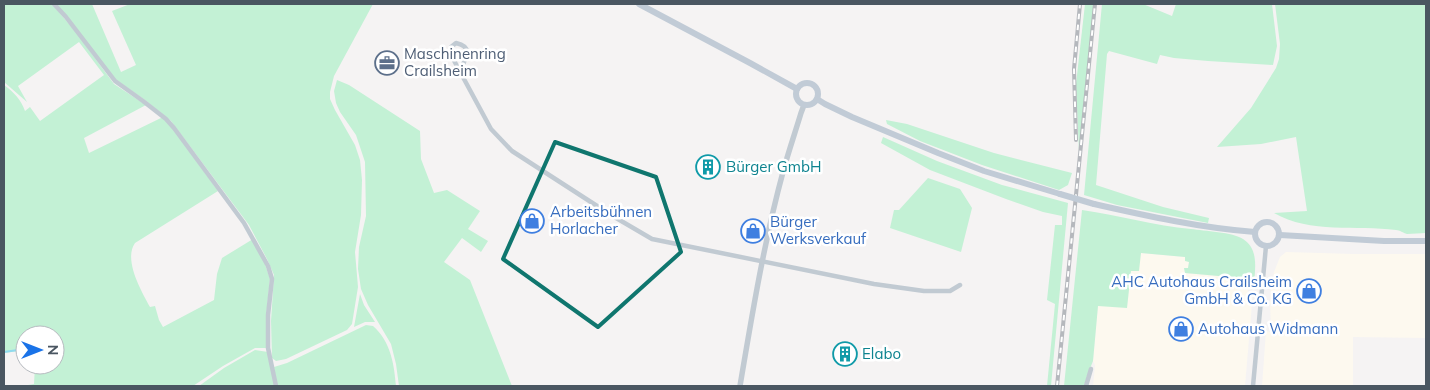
<svg xmlns="http://www.w3.org/2000/svg" width="1430" height="390" font-family="Mulish,sans-serif">
<style>
.commercial{fill:#fdf9ef}
.green{fill:#c3f1d5}
.lines{fill:none;stroke-linecap:round;stroke-linejoin:round}
.stream{stroke:#90daee;stroke-width:2}
.minor{stroke:#c1cad2;stroke-width:4.5}
.tertiary{stroke:#c1cad2;stroke-width:5.5}
.secondary{stroke:#c1cbd6;stroke-width:6}
.rail-casing{stroke:#b5b8bd;stroke-width:4}
.rail{stroke:#fff;stroke-width:2;stroke-dasharray:5.5;stroke-linecap:butt}
.secondary-bridge{stroke:#c1cbd6;stroke-width:6}
.marked{fill:none;stroke:#0f766e;stroke-width:4;stroke-linejoin:round}
.labels{text-anchor:middle;stroke-width:5;stroke-linejoin:round;paint-order:stroke}
.service-label{font-size:15px;fill:#4e5e75;stroke:#fff;text-anchor:start}
.culture-label{font-size:15px;fill:#0d838f;stroke:#fff;text-anchor:start}
.shop-label{font-size:15px;fill:#366cbe;stroke:#fff;text-anchor:start}
</style>
<rect width="100%" height="100%" fill="#f5f3f3"/>
<g class="commercial">
<polygon points="1286,252 1353,254 1426,254 1426,338 1353,337 1353,386 1262,386 1266,331 1271,332 1270,301 1271,287 1274,272 1280,257"/>
<polygon points="1140,253 1185,257 1189,262 1188,268 1184,268 1185,273 1241,278 1241,283 1248,284 1248,292 1253,292 1245,386 1093,386 1095,365 1093,361 1098,305 1127,307 1131,270"/>
</g>
<g class="green">
<path d="M4 4H52L75 31 114 84 146 105 84 138 89 153 163 117 171 126 218 191 135 243C123 260 142 292 150 307L155 306 159 320 163 327 214 300 217 274 222 258 253 239 262 255 270 279 266 317V348H255L223 366 193 386H29L28 385 34 384 35 365H55V335H25V350L4 353V85C14 92 21 100 25 111L30 107 40 121 104 75 79 42 18 86 27 102 4 82Z"/>
<polygon points="57,4 92,4 121,72 136,65 112,11 130,4 373,4 334,76 330,92 330,99 335,110 355,145 360,160 362,180 361,215 355,252 358,287 352,324 347,330 286,359 276,361 272,358 271,321 274,275 267,259 249,225 171,121 145,100 115,79"/>
<polygon points="1085,4 1094,4 1079,152 1076,84"/>
<polygon points="1102,4 1143,4 1172,16 1176,4 1272,4 1277,46 1273,65 1208,61 1174,58 1160,55 1157,64 1109,51 1107,54 1096,185 1163,207 1209,218 1208,223 1117,205 1084,195"/>
<path d="M1275 4H1426V233C1420 233 1413 234 1407 234 1403 233 1400 230 1396 230 1357 225 1310 234 1274 213L1307 211 1296 137 1261 144 1217 147 1251 108 1276 68 1279 59 1280 44Z"/>
<polygon points="337,80 349,85 420,131 421,159 434,193 447,190 480,211 468,229 488,241 481,252 462,238 444,262 470,280 512,386 399,386 396,364 391,344 368,305 361,289 358,269 359,247 366,216 365,162 356,135 340,112 336,103 334,91"/>
<polygon points="886,120 907,124 994,153 1072,173 1068,185 1059,190 982,165 920,141 887,124"/>
<polygon points="883,137 937,161 1002,185 1068,203 1051,386 1047,386 1055,304 1047,300 1055,225 1062,225 1062,216 1043,212 1006,199 930,170 881,143"/>
<polygon points="928,178 960,189 972,208 961,252 890,228 894,210 899,210"/>
<path d="M1082 210C1119 215 1155 226 1191 229 1204 231 1233 232 1243 239 1259 249 1255 269 1254 284L1241 283V278L1185 273 1184 268H1188L1189 262 1185 261V257L1141 253 1139 271H1131L1127 308 1098 306 1093 361 1087 376 1084 386H1064Z"/>
<polygon points="360,294 364,305 375,322 365,322 354,327"/>
<path d="M366 325 373 326C391 342 394 364 396 386H277L274 367 287 363Z"/>
<polygon points="255,350 268,352 275,386 199,386 224,368"/>
</g>
<g class="lines">
<polyline class="stream" points="4,352 25,349"/>
<g class="minor">
<polyline points="54,4 66,17 115,81 143,101 166,119 174,128 244,223 268,266 272,279 268,315 268,348 276,386"/>
<path d="M460 70C466 58 474 47 456 43L451 47V55L491 129 512 151 611 215 652 239 874 284 924 291H950L960 285"/>
<polyline points="1086,386 1091,369"/>
<polyline points="1253,386 1266,246"/>
</g>
<path class="tertiary" d="M740 386C752 315 764 242 783 172 788 153 795 133 801 113L804 105"/>
<g class="secondary">
<polyline points="639,4 750,63 797,89"/>
<circle cx="807" cy="94" r="11"/>
<polyline points="817,99 825,104 852,117 938,153 984,171 1060,194"/>
<path d="M1094 204C1147 216 1201 228 1255 232"/>
<circle cx="1267" cy="234" r="12"/>
<polyline points="1280,235 1384,241 1426,241"/>
</g>
<g class="rail-casing">
<g id="rail">
<polyline points="1076,140 1074,69 1080,4"/>
<polyline points="1057,386 1095,4"/>
</g>
</g>
<use href="#rail" class="rail"/>
<polyline class="secondary-bridge" points="1060,194 1094,204"/>
</g>
<path class="marked" d="M555 142 656 177 681 252 598 327 503 259Z"/>
<defs>
<g id="office-ring" transform="scale(1.25)"><circle r="9.5" fill="#fff" stroke="#5c6f8a" stroke-width="1.5"/><path d="M-6-3h4V-5.5h4V-3h4V5H-6ZM-1-4.5V-3h2v-1.5ZM-6 0V1H6V0Z" fill="#5c6f8a"/></g>
<g id="building-ring" transform="scale(1.25)"><circle r="9.5" fill="#fff" stroke="#0f9aa8" stroke-width="1.5"/><path d="M-4-6H4V6H1V3H-1V6H-4ZM-2.5-4.3h1.7v1.8h-1.7ZM.8-4.3h1.7v1.8H.8ZM-2.5-1h1.7V.8h-1.7ZM.8-1h1.7V.8H.8Z" fill="#0f9aa8"/></g>
<g id="shop-ring" transform="scale(1.25)"><circle r="9.5" fill="#fff" stroke="#3f7fe0" stroke-width="1.5"/><path d="M-5-2.5h2.3a2.7 3.5 0 0 1 5.4 0H5L5.5 6h-11ZM-1.5-2.5h3a1.5 2.3 0 0 0-3 0Z" fill="#3f7fe0"/></g>
</defs>
<g fill-rule="evenodd">
<use href="#office-ring" x="387" y="63"/>
<use href="#building-ring" x="708" y="167"/>
<use href="#shop-ring" x="532" y="221"/>
<use href="#shop-ring" x="753" y="231"/>
<use href="#shop-ring" x="1309" y="291"/>
<use href="#shop-ring" x="1181" y="329"/>
<use href="#building-ring" x="845" y="354"/>
</g>
<g class="labels">
<g class="service-label">
<text x="404" y="59">Maschinenring<tspan x="404" dy="17">Crailsheim</tspan></text>
</g>
<g class="culture-label">
<text x="726" y="172">Bürger GmbH</text>
<text x="862" y="359">Elabo</text>
</g>
<g class="shop-label">
<text x="550" y="217">Arbeitsbühnen<tspan x="550" dy="17">Horlacher</tspan></text>
<text x="770" y="227">Bürger<tspan x="770" dy="17">Werksverkauf</tspan></text>
<text x="1292" y="287" text-anchor="end">AHC Autohaus Crailsheim<tspan x="1292" dy="17">GmbH &amp; Co. KG</tspan></text>
<text x="1198" y="334">Autohaus Widmann</text>
</g>
</g>
<rect width="1430" height="390" fill="none" stroke="#4a5661" stroke-width="10"/>
<g transform="translate(40 350) rotate(90)"><circle r="24" fill="#ffffff" stroke="#b7bbc0"/>
<path d="M0-4L9 19L0 12L-9 19Z" fill="#1a73e8"/>
<text y="-8" font-size="14" font-weight="bold" text-anchor="middle" fill="#4a5661">N</text>
</g>
</svg>
